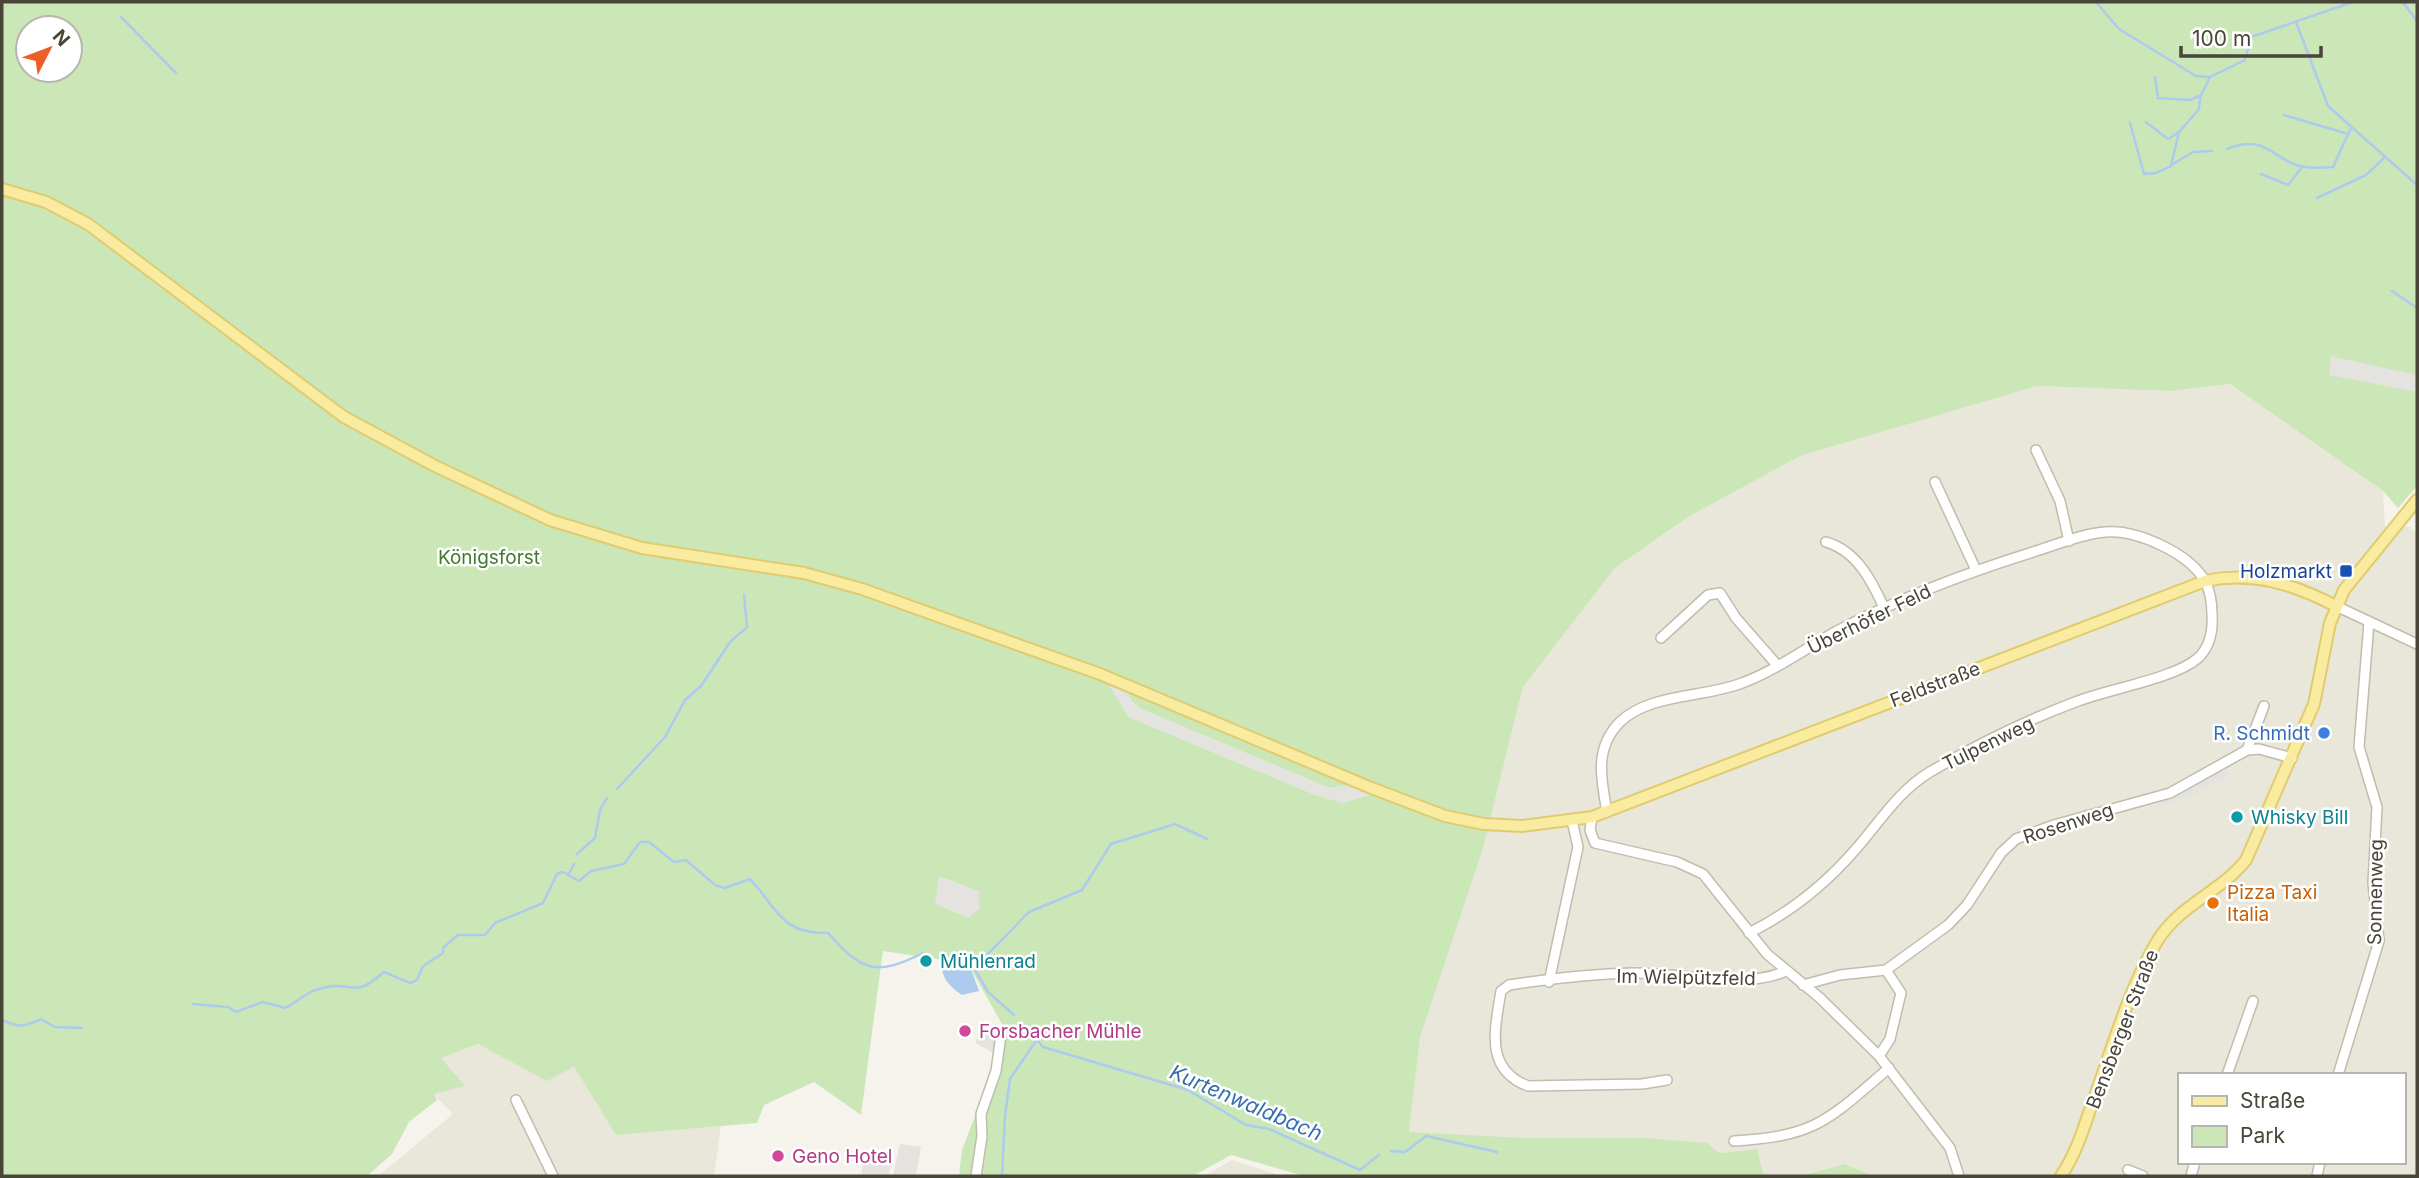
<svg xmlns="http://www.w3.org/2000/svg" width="2419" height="1178" font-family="Inter,sans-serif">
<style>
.residential{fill:#e9e6da;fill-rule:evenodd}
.green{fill:#cbe7b7;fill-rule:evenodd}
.parking{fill:#e4e3df}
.water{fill:#accbee}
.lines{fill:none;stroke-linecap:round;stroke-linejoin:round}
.stream{stroke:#accbee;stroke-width:2.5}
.minor-casing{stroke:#c0bcae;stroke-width:12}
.major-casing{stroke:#dfcb70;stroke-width:14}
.minor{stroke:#fff;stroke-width:9}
.major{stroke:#f9eba0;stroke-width:10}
.transit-dot{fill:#1a4fb4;stroke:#fff;stroke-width:2.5}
.shop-dot{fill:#3f7fe0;stroke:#fff;stroke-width:2.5}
.culture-dot{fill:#0f9aa8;stroke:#fff;stroke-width:2.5}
.food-dot{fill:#e8710a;stroke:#fff;stroke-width:2.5}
.hotel-dot{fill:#d1479c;stroke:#fff;stroke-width:2.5}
.labels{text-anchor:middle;stroke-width:5;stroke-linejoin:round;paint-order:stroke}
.park-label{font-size:19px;fill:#42792e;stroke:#fff}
.transit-label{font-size:19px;fill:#164399;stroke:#fff;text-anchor:end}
.street-label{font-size:19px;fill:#494539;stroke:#fff}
.shop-label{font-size:19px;fill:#366cbe;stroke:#fff;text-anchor:end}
.culture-label{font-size:19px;fill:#0d838f;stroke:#fff;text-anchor:start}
.food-label{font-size:19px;fill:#c56008;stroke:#fff;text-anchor:start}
.hotel-label{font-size:19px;fill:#b23c85;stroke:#fff;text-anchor:start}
.water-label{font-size:21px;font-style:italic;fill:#366fb1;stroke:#fff}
</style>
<rect width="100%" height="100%" fill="#f5f3ec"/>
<g class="residential">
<path d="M2230 384 2383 491 2385 526 2410 527 2417 534V1176H1874L1844 1164 1801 1176H1764L1757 1149 1719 1153 1409 1132 1420 1038 1482 852 1523 687 1615 568 1688 517 1800 456 2037 386 2170 391ZM2179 1075H2403V1162H2179Z"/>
<polygon points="478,1044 547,1080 574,1067 616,1135 721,1126 714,1176 378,1176 453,1114 433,1094 464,1086 440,1058"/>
<polygon points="1232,1160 1282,1176 1204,1176"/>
</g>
<g class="green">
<path d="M2 2H2417V486L2398 508 2383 491 2230 384 2170 391 2037 386 1800 456 1688 517 1615 568 1523 687 1482 852 1420 1038 1409 1132 1524 1138H1644L1707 1143 1719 1153 1757 1149 1764 1176H1304L1231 1155 1193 1176H959L962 1150 1007 1033 971 969 957 962 883 951 861 1115 814 1082 764 1105 757 1123 616 1135 574 1067 547 1081 478 1044 441 1058 465 1086 434 1094 437 1100 409 1122 392 1154 367 1176H2ZM28 28H70V70H28ZM1107 682 1141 709 1329 788 1352 785 1318 796 1129 717Z"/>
<polygon points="1844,1164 1874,1176 1801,1176"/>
</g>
<g class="parking">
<polygon points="2331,356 2417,375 2417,392 2329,375"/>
<polygon points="1106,681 1127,691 1133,704 1141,709 1329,788 1352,785 1375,794 1342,803 1318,796 1129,717"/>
<polygon points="2227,768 2230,776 2191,796 2159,807 2157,805"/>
<polygon points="939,876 979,891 979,909 968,918 935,904"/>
<polygon points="985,1028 997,1035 998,1049 992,1052 975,1043"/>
<polygon points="900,1144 921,1147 916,1176 861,1176 864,1158 891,1162 889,1175 893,1175"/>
</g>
<path class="water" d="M941 960 971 969 979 991 962 995C949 986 941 978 941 960Z"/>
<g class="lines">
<g class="stream">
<polyline points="2096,2 2119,29 2196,76 2210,77 2245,60 2251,37 2353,2"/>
<polyline points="2403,2 2417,21"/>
<polyline points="121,17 176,73"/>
<polyline points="2296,22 2328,106 2417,185"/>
<polyline points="2155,77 2158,98 2190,100 2199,96"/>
<polyline points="2284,115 2348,134 2351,129"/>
<polyline points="2146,122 2168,139 2179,132"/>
<polyline points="2130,123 2144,174 2156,173 2171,166 2179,132 2199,109 2200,97 2210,77"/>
<path d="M2227 149C2268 132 2274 163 2305 167 2314 169 2324 167 2333 167L2348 134"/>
<polyline points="2173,164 2193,152 2212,151"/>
<polyline points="2261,174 2288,185 2302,167"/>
<polyline points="2317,198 2366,175 2384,158"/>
<polyline points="2392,291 2417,308"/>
<polyline points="617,789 665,737 685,700 701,686 730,642 747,627 744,595"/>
<polyline points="577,854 595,838 600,810 607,798"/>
<polyline points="568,875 574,864"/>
<polyline points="940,958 974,968 988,992 1014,1015"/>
<polyline points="974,968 1029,912 1082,890 1111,844 1175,824 1207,839"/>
<path d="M193 1004 228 1007 236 1012 263 1002 285 1008C297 1002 306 992 319 989 355 978 350 1002 384 972L410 983 417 980 423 966 443 953V948L458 935H485L495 923 543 903 557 874 563 872 579 881 591 871 624 864 640 842H649L674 862 686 860 715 885 725 888 750 879C779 910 781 934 828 933 862 971 875 977 923 953"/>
<path d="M2 1020C20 1028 24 1027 41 1019L55 1027 82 1028"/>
<polyline points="1024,1024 1043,1047 1188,1090 1246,1125 1269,1129 1360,1170 1379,1155"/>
<polyline points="1391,1151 1405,1152 1426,1136 1497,1152"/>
<polyline points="1002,1176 1005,1115 1010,1079 1036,1041"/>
</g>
<g class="minor-casing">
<g id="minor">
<polyline points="2036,450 2060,501 2069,541"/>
<polyline points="1935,482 1976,570"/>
<path d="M1826 542C1857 551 1872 581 1885 610"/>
<polyline points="2336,606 2417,644"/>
<polyline points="1661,638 1708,595 1720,593 1736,618 1777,665"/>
<polyline points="2247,750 2264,706"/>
<path d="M1607 812C1601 779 1594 748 1620 722 1650 693 1704 698 1742 683 1775 671 1806 648 1837 631 1899 598 1966 573 2033 552 2056 545 2081 534 2105 532 2136 529 2189 553 2205 581 2210 591 2212 603 2212 614 2213 630 2211 646 2198 658 2176 678 2109 689 2078 701 2027 720 1976 745 1930 772 1898 791 1879 823 1855 850 1824 886 1791 912 1749 933"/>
<polyline points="1592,817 1590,830 1595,843 1677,862 1703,874 1767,954 1820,998 1879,1056 1950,1148 1959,1176"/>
<polyline points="1549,982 1578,847 1572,821"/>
<polyline points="1803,985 1840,975 1886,970 1948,925 1967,905 2001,853 2016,839 2054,825 2170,793 2247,750 2259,749 2292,758"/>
<polyline points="1879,1056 1890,1039 1901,993 1886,970"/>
<polyline points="2227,1075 2253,1001"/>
<polyline points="2338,1075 2379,941 2373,883 2377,807 2359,747 2369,622"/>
<path d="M1667 1080 1642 1084 1528 1086C1484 1069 1495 1029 1501 991L1509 985C1548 979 1591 974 1632 973 1676 972 1745 990 1786 971"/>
<polyline points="516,1100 553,1176"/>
<path d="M1734 1141C1817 1136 1828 1120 1889 1068"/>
<polyline points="2128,1170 2143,1176"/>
<polyline points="976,1176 982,1136 981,1114 996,1071 1001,1035"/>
<polyline points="2191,1176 2195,1162"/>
<polyline points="2317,1176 2320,1162"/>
</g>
</g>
<g class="major-casing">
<g id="major">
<path d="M2 189 46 202 88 224 344 417 435 466 550 520 642 548 804 573 862 589 1100 674 1369 787 1445 816 1484 824 1522 826 1592 817 2205 581C2253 571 2293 584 2336 606"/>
<path d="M2061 1176C2075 1155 2083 1131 2091 1107 2111 1053 2127 993 2156 943 2178 905 2220 893 2246 860L2314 704 2330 623 2344 590 2417 500"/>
</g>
</g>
<use href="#minor" class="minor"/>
<use href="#major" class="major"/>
</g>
<rect class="transit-dot" x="2339" y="564" width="14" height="14" rx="3.5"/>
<circle class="shop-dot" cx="2324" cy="733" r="7"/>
<g class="culture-dot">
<circle cx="2237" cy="817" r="7"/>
<circle cx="926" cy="961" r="7"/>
</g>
<circle class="food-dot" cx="2213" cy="903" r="7"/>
<g class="hotel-dot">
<circle cx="965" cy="1031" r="7"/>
<circle cx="778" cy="1156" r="7"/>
</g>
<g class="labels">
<g class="park-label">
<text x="489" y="564">Königsforst</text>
</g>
<g class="transit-label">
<text x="2332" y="578">Holzmarkt</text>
</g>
<g class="street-label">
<text transform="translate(1869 619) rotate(-26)" y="7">Überhöfer Feld</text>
<text transform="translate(1935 684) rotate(-21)" y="7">Feldstraße</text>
<text transform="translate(1988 743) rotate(-26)" y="7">Tulpenweg</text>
<text transform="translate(2068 823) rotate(-18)" y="7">Rosenweg</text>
<text transform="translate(2375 892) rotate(-89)" y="7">Sonnenweg</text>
<text transform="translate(1686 977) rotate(1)" y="7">Im Wielpützfeld</text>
<text transform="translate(2122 1029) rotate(-69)" y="7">Bensberger Straße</text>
</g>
<g class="shop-label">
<text x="2310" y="740">R. Schmidt</text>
</g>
<g class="culture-label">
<text x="2251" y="824">Whisky Bill</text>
<text x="940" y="968">Mühlenrad</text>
</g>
<g class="food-label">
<text x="2227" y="899">Pizza Taxi<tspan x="2227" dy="22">Italia</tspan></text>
</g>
<g class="hotel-label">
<text x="979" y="1038">Forsbacher Mühle</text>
<text x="792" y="1163">Geno Hotel</text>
</g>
<g class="water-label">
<text transform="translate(1246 1103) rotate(23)" y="7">Kurtenwaldbach</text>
</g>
</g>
<rect width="2419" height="1178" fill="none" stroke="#494539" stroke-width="7"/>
<rect x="2178" y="1073" width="228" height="91" fill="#ffffff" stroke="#b6b5b0" stroke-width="2"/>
<rect x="2192" y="1096" width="35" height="10" fill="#f9eba0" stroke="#b6b5b0" stroke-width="2"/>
<text x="2240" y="1108" font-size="21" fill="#494539">Straße</text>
<rect x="2192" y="1126" width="35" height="21" fill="#cbe7b7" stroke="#b6b5b0" stroke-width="2"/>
<text x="2240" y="1143" font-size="21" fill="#494539">Park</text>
<g transform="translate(49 49) rotate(48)"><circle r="33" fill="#ffffff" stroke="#b6b5b0" stroke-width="2"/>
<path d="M0-5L12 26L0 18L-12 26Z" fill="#ef5e28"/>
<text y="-10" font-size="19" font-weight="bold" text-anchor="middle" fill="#494539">N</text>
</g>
<path d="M2181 46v10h140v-10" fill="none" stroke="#494539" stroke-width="3.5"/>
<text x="2192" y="46" font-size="21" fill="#494539" stroke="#ffffff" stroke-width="5" paint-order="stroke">100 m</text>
</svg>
